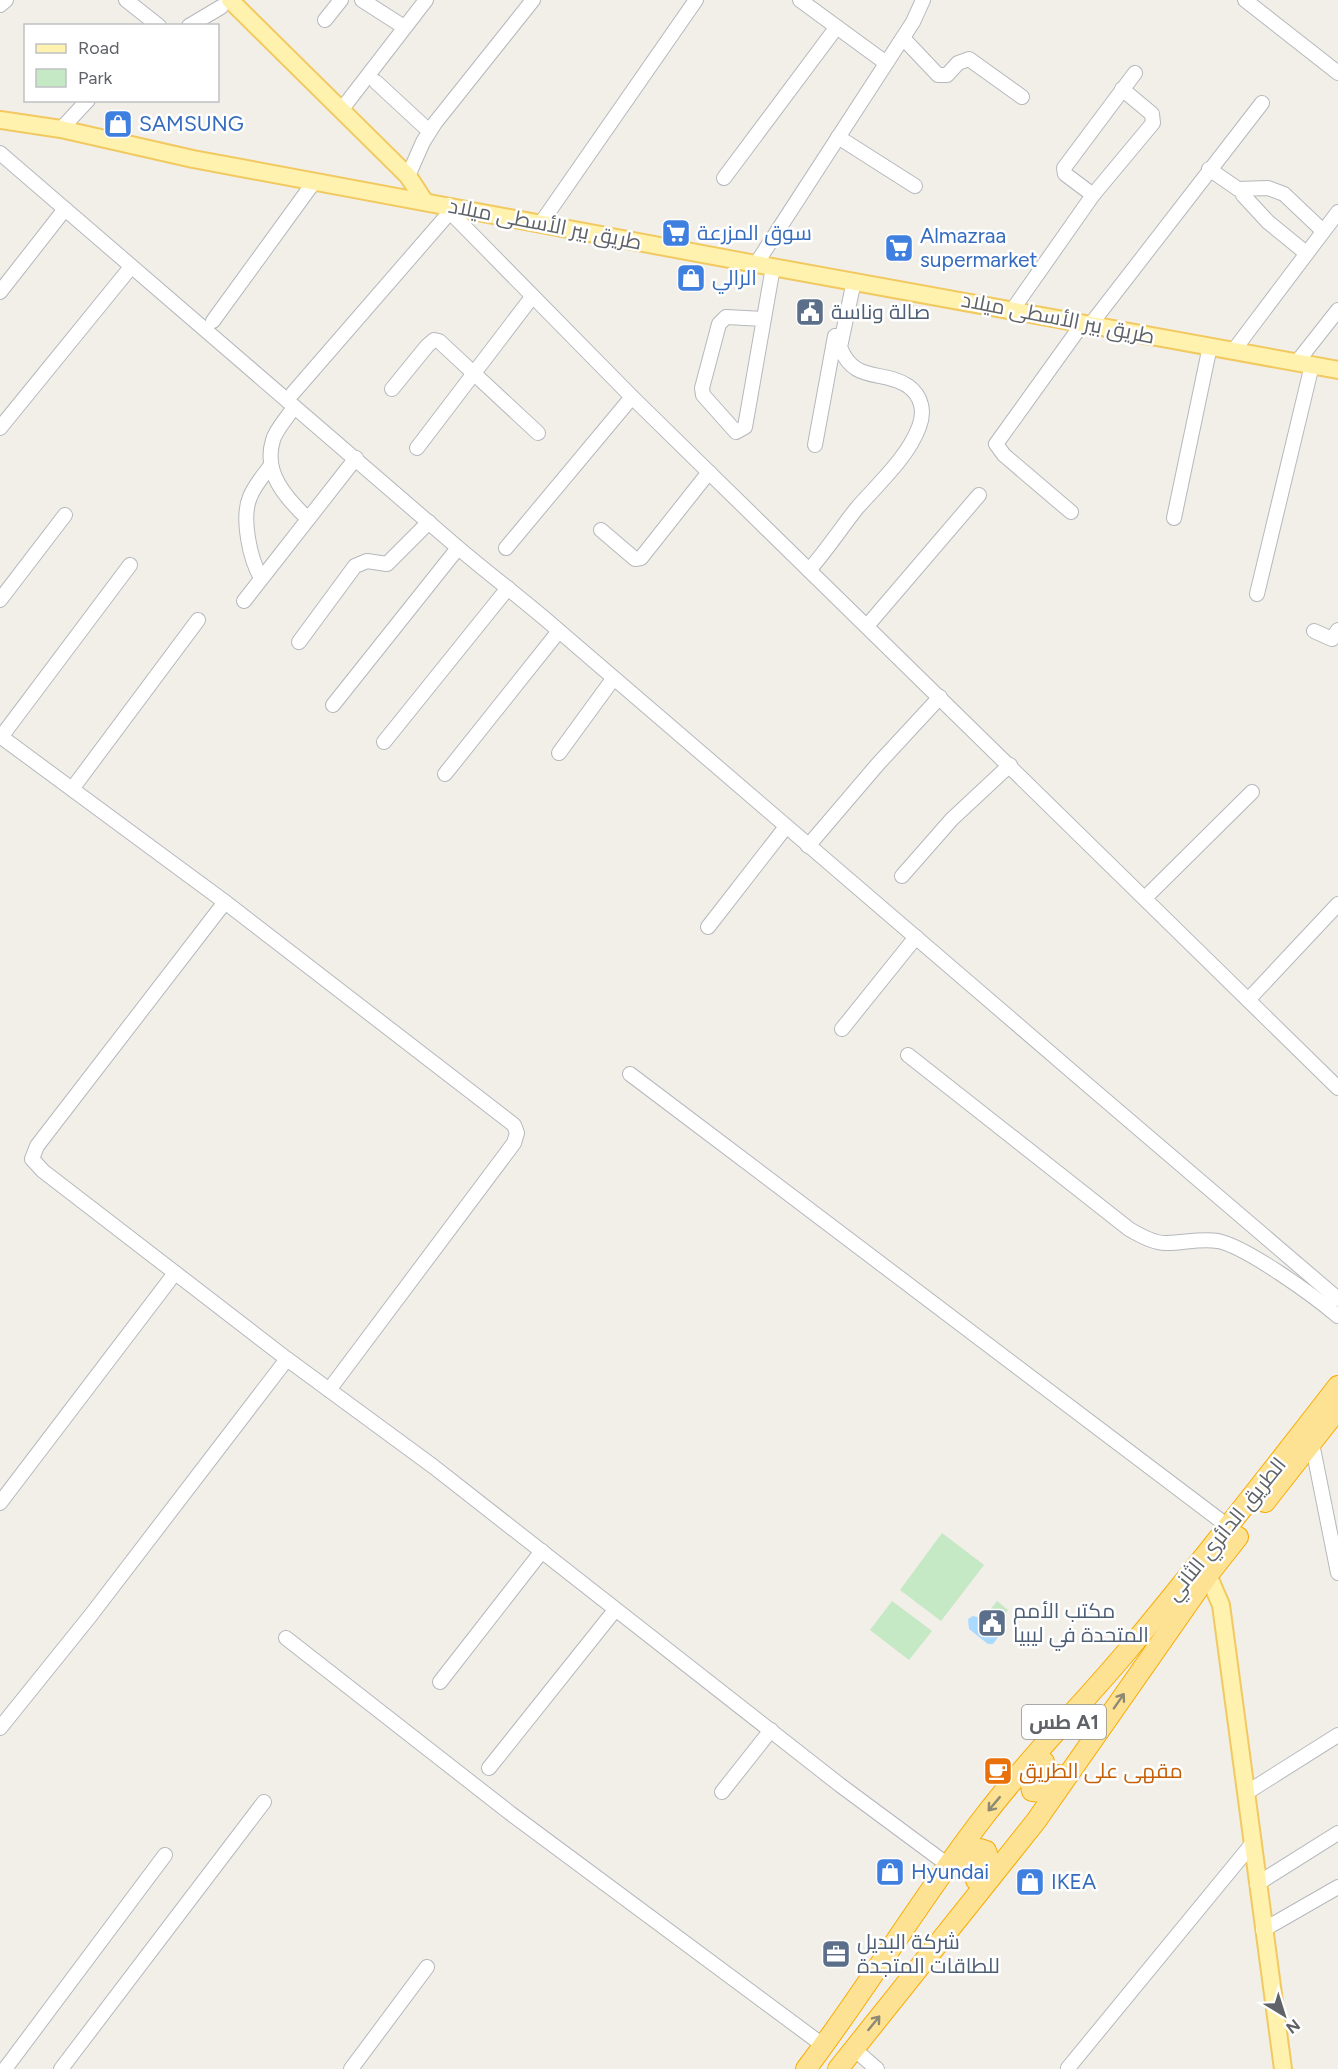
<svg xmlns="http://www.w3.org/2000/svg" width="1338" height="2069" font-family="Figtree,Cairo,sans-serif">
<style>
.green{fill:#c5e8c5}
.water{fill:#aadaff}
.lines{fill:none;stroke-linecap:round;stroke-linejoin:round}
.minor-casing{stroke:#b5b8bc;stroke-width:16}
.major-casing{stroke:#f2c960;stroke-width:20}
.highway-casing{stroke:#f9ab00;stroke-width:22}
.minor{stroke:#fff;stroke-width:14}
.major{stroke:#fff2af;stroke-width:16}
.highway{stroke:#fde293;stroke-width:20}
.oneway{stroke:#8e8975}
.labels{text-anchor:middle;stroke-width:5;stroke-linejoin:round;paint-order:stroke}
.shield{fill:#fff;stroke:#8f9295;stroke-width:1.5}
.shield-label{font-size:20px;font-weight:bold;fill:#5f6368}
.shop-label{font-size:21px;fill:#366cbe;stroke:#fff;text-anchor:start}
.street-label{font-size:21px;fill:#5f6368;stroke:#fff}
.service-label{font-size:21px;fill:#4e5e75;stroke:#fff;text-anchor:start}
.food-label{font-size:21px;fill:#c56008;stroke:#fff;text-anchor:start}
</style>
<rect width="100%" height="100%" fill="#f1efe8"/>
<g class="green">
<polygon points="942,1533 984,1565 941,1621 900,1590"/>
<polygon points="892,1601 932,1631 909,1660 870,1630"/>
<polygon points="997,1601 1008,1610 996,1626 985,1617"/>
</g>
<polygon class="water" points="973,1616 981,1618 988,1631 992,1630 999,1636 993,1644 988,1644 969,1629 968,1619"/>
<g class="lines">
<g class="minor-casing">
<g id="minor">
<polyline points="126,0 159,26"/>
<polyline points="362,0 404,27"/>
<polyline points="800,0 886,63"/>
<polyline points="1245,0 1338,73"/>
<polyline points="0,5 6,0"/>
<polyline points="325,20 341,0"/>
<polyline points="189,26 221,7"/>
<polyline points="903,38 938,75 947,75 958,63 969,59 1022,97"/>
<polyline points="376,82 429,131"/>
<polyline points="342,109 426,0"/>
<polyline points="61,129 88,100"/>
<polyline points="838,137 915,186"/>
<path d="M0 153C152 284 304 415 456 546 490 575 525 601 558 630 817 855 1078 1076 1338 1299"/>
<polyline points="1209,169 1238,189 1268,188 1284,194 1323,231"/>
<polyline points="408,176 423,142 435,123 533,0"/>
<polyline points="724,178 836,28"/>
<polyline points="1243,190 1243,195 1268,222 1306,253"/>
<polyline points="1093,195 1065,174 1064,168 1135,73"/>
<polyline points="449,205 450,212 632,397 1338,1088"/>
<polyline points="541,223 696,0"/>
<polyline points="756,264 913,22 923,0"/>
<polyline points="0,292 65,209"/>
<polyline points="1013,309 1093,195 1153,123 1152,114 1122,89"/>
<polyline points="764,319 726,317 719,324 702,388 703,395 736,432 745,427 773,267"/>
<polyline points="213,321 314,182"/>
<polyline points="1091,324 1262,103"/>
<polyline points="1234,350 1338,212"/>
<polyline points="1297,362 1338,310"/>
<polyline points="392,389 427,346 434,340 439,341 538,433"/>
<polyline points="293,393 450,212"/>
<path d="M294 407C288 417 276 429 273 440 263 472 285 497 307 518"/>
<polyline points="0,428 131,267"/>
<polyline points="815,445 835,336"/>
<polyline points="417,448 532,297"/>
<polyline points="1071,512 1004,455 996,444 1083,323"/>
<polyline points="1174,518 1210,346"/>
<polyline points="601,530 635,559 641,558 709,472"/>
<polyline points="506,548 632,397"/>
<path d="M809 570C827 550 841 528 857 508 878 484 908 457 919 427 925 412 922 396 908 386 882 369 854 384 840 347L854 281"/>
<path d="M261 578C250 559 241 518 250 497 254 486 264 475 271 465"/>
<polyline points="1257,594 1312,365"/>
<polyline points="0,600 65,515"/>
<polyline points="244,601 356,458"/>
<polyline points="867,626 979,495"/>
<polyline points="1314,631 1332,639 1338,630"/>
<polyline points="299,642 355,566 367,561 387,564 429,522"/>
<polyline points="333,705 458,548"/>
<polyline points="0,736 225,902 514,1125 517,1133 514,1143 329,1390"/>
<polyline points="1,737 130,565"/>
<polyline points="384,742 508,588"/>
<polyline points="559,753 613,679"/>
<polyline points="445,774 559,631"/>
<polyline points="72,789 198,620"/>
<polyline points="808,846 878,764 940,697"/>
<polyline points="902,876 952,819 1010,765"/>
<polyline points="1145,898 1252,792"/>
<polyline points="225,902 37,1146 32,1159 43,1171 287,1359"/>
<polyline points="708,927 785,828"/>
<polyline points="1248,1000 1338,904"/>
<polyline points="842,1029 916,937"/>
<path d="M908 1055 1129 1229C1139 1235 1155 1244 1167 1243 1184 1243 1200 1238 1218 1241 1247 1247 1314 1296 1338 1316"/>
<polyline points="630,1074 1229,1527"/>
<polyline points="1312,1443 1338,1573"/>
<polyline points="0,1503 175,1273"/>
<polyline points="286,1638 510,1813 824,2046"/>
<polyline points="440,1682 542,1551"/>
<polyline points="0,1728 91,1615 287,1359 434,1467 840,1785 948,1865"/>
<polyline points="489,1768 615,1610"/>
<polyline points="722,1792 771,1730"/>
<polyline points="1246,1793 1338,1735"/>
<polyline points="1257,1884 1338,1833"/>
<polyline points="1263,1930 1338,1887"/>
<polyline points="854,2049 877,2069"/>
<polyline points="1068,2068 1252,1844"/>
<polyline points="5,2069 165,1855"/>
<polyline points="61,2069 264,1802"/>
<polyline points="351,2069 427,1967"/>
</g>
</g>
<g class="major-casing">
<g id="major">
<polyline points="230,0 408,176 425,202"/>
<polyline points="0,120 61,129 193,159 756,264 1338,370"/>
<polyline points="1208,1575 1221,1605 1283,2069"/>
</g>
</g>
<g class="highway-casing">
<g id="highway">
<polyline points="1265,1502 1338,1409"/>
<polyline points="1044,1762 1030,1780 1032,1791 1042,1792 1058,1775"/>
<polyline points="959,1869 974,1852 980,1849 986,1851 989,1860 976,1880"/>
<path d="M806 2069C869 1986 922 1896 986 1814 1029 1758 1078 1709 1123 1656 1197 1568 1267 1477 1338 1386"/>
<polyline points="838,2069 1036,1821 1208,1575 1238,1537"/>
</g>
</g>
<use href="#minor" class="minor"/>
<use href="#major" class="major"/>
<use href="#highway" class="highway"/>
</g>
<defs><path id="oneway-shaft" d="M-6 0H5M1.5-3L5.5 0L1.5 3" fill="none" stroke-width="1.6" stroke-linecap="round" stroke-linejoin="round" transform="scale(1.5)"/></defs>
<g class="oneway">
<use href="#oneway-shaft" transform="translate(1119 1701) rotate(-55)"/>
<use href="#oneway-shaft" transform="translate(994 1804) rotate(130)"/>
<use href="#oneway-shaft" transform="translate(874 2023) rotate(-51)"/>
</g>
<defs>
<g id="shop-square" transform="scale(1.5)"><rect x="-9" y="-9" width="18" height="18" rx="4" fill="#3f7fe0" stroke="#fff"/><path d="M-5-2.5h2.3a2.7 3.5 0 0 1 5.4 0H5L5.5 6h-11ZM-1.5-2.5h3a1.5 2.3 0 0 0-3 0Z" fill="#fff"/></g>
<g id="supermarket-square" transform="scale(1.5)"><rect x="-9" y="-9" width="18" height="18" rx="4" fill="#3f7fe0" stroke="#fff"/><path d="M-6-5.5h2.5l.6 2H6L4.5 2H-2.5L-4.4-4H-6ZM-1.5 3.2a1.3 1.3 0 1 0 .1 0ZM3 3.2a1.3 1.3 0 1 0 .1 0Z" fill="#fff"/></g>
<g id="civic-square" transform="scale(1.5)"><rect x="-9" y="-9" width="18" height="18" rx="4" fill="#5c6f8a" stroke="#fff"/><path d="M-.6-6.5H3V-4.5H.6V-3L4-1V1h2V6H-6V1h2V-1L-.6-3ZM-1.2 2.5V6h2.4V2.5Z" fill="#fff"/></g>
<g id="cafe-square" transform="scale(1.5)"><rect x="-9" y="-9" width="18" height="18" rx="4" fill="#e8710a" stroke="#fff"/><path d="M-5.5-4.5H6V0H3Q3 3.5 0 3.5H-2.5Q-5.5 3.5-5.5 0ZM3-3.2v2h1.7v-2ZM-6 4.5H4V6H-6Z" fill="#fff"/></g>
<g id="office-square" transform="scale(1.5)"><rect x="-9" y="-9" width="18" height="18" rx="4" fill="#5c6f8a" stroke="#fff"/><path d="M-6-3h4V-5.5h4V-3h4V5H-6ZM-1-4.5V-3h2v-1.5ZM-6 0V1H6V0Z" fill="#fff"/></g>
</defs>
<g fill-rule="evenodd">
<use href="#shop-square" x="118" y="124"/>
<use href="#supermarket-square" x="676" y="233"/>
<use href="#supermarket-square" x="899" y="248"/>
<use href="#shop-square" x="691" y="278"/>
<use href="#civic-square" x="810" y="312"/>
<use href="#civic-square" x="992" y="1623"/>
<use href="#cafe-square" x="998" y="1771"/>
<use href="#shop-square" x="890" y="1872"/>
<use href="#shop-square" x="1030" y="1882"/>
<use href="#office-square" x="836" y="1954"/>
</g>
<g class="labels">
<rect class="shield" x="1022" y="1705" width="84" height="34" rx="4.5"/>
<g class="shield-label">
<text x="1064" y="1729">طس A1</text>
</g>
<g class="shop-label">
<text x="139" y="131">SAMSUNG</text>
<text x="697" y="240">سوق المزرعة</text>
<text x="920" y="243">Almazraa<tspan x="920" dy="24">supermarket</tspan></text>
<text x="712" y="285">الرالي</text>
<text x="911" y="1879">Hyundai</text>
<text x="1051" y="1889">IKEA</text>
</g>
<g class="street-label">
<text transform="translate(545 224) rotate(11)" y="7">طريق بير الأسطى ميلاد</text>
<text transform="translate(1058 318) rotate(11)" y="7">طريق بير الأسطى ميلاد</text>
<text transform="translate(1226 1529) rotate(-51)" y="7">الطريق الدائري الثاني</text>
</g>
<g class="service-label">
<text x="831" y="319">صالة وناسة</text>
<text x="1013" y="1618">مكتب الأمم<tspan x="1013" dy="24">المتحدة في ليبيا</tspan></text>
<text x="857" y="1949">شركة البديل<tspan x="857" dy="24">للطاقات المتجدة</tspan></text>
</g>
<g class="food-label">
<text x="1019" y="1778">مقهى على الطريق</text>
</g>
</g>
<rect x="24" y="24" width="195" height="78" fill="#ffffff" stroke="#bfc1c3" stroke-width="1.5"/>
<rect x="36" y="44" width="30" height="9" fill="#fff2af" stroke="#bfc1c3" stroke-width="1.5"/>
<text x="78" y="54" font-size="18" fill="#5f6368">Road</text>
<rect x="36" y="69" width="30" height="18" fill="#c5e8c5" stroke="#bfc1c3" stroke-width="1.5"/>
<text x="78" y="84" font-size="18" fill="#5f6368">Park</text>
<g transform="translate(1284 2015) rotate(142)" stroke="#ffffff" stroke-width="4.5" paint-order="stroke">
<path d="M0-4.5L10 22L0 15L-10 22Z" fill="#5f6368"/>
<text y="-9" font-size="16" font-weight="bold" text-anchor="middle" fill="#5f6368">N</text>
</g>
</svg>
